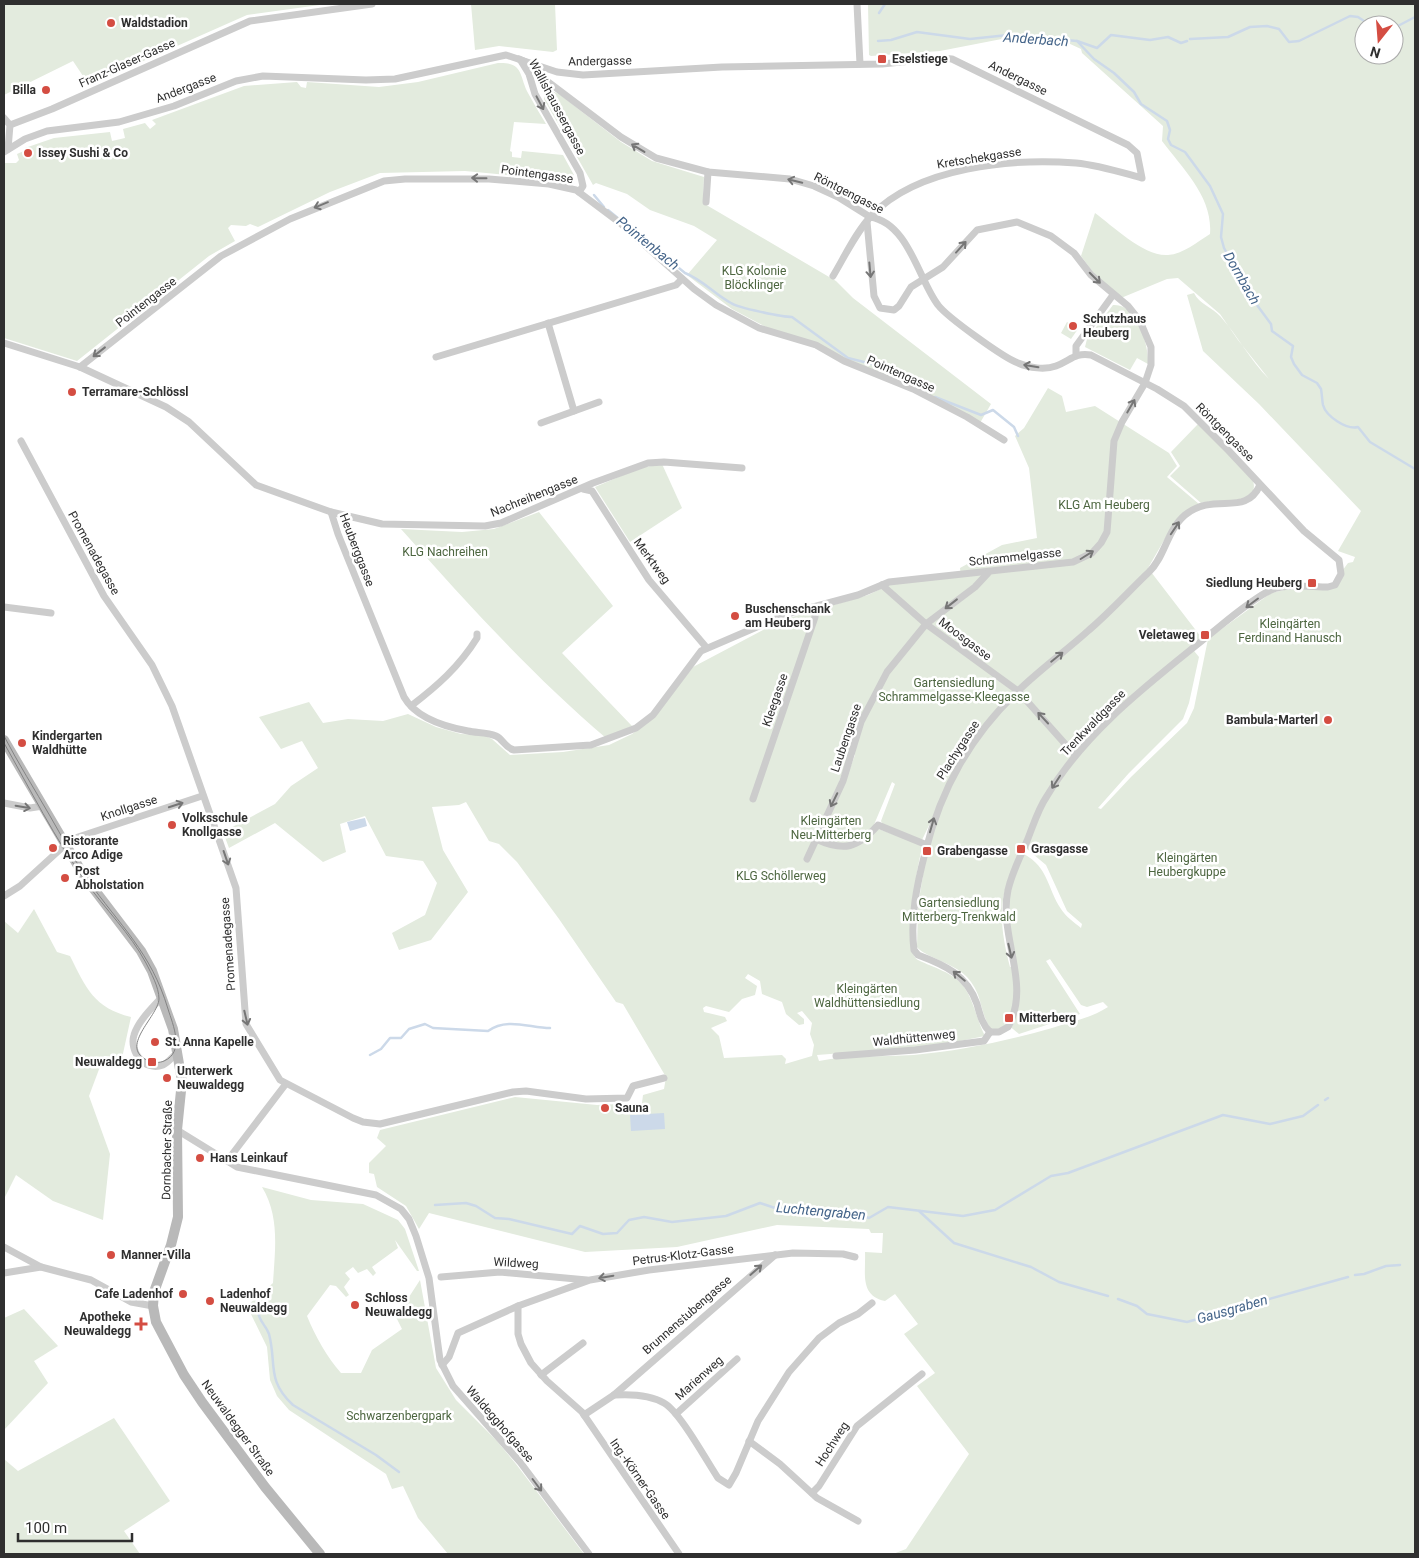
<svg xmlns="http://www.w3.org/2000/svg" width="1419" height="1558" font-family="Roboto,sans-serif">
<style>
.green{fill:#e3ebde;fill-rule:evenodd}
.water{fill:#ccd9e9}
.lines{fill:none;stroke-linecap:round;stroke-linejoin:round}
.stream{stroke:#ccd9e9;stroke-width:2.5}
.street{stroke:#ccc;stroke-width:7}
.secondary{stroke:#b9b9b9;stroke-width:10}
.tram{stroke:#848484;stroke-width:1}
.oneway{stroke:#767676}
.poi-dot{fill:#d44d42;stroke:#fff;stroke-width:2}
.labels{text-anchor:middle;stroke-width:5;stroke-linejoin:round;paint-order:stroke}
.poi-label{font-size:12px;font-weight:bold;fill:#2f2f2f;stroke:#fff;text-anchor:start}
.street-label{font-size:12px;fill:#2f2f2f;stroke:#fff}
.park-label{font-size:12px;fill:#4d6640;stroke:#fff}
.water-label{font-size:14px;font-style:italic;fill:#446489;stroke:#fff}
</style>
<rect width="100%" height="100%" fill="#fff"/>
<g class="green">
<polygon points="4,4 327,4 247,15 89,85 73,61 4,95"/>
<polygon points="471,4 555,4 557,50 553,52 499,46 475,50"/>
<path d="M868 4H1415V1554H893L906 1549 969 1454 917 1386 935 1373 904 1334 918 1324 895 1294 885 1301C859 1295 866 1273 865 1252L882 1253 883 1233H871L869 1229 777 1225 677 1247 585 1252 429 1213 419 1229 406 1206 377 1187 374 1174 369 1173V1163L386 1146 377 1138 380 1130 515 1097 597 1105 642 1103 643 1095 664 1089 666 1077 623 1004 616 1002 559 919 517 862 499 844 489 841 466 802 459 805 432 807 443 850 468 892 431 940 399 950 392 933 425 915 437 883 423 861 386 856 365 816 340 824 346 852 323 862 275 823 229 848 223 832 275 804 291 786 318 768 302 741 281 749 259 717 309 702 323 723 348 719 383 721 408 714 436 727 461 734 484 735 492 739 510 755 563 752 609 745 632 734 651 720 693 667 782 620 868 595 891 584 961 577 960 568 1002 545 1037 538 1029 468 1015 436 1024 428 1048 388 1062 396 1066 412 1095 406 1169 453 1177 466 1167 477 1199 504 1174 523 1148 568 1201 637 1190 646 1199 657 1189 703 1183 719 1129 773 1098 808 1101 809 1131 777 1187 723 1194 708 1208 639 1271 593 1289 589 1328 590 1348 563 1353 562 1355 557 1338 551 1361 511 1259 404 1203 351 1187 295 1194 293C1199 304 1212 307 1220 316 1238 336 1250 360 1269 379L1238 340 1220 314 1178 278 1167 279 1121 298 1095 275 1081 256 1095 213C1113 226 1144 257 1168 255 1183 254 1197 242 1210 234 1213 197 1183 169 1162 141L1163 126 1082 53 1081 49 1068 43 1012 37 940 51 871 56 869 55ZM1364 25H1394V55H1364ZM850 751 855 755 843 787 839 782ZM892 782 895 784 881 821 883 825 922 840 932 819 918 906 917 947C923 956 954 963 967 977 984 996 979 1012 991 1029L998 1030 1007 1024 1019 1034 1080 1014 1046 961 1050 959 1081 1005 1087 1007 1103 1002 1108 1007C1091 1018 1071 1022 1052 1028 1007 1041 960 1051 914 1055 882 1057 850 1055 819 1061L817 1055 935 1046 985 1036C977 1021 974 1001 964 987 953 972 934 968 918 960 901 952 918 864 922 847L920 844 873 827ZM1027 849 1046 865 1067 911 1082 924 1081 928C1074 922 1066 917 1061 909 1047 888 1049 868 1024 854L1009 892 1010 929 1015 966 1010 967C998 921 996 887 1027 849ZM748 974 760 981 762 994 782 1002 786 1014 799 1025 804 1024V1019L797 1013 802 1011 812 1023 810 1034 814 1045 812 1056 785 1064 786 1059 782 1055 724 1058 719 1036 711 1028 727 1021 725 1017 704 1012 703 1008 706 1006 729 1012 742 999 755 995 757 986 745 978Z"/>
<path d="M498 63C524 62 519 76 528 93 534 104 540 114 546 124L514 122 510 151 512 152V157L521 158 522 151 563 155 574 175 571 181 465 171 380 173 330 192 258 227 250 224 246 226 231 225 228 228 235 241 209 256 77 361 4 338V163H16L19 160 17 154 26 150 25 148 54 138 110 132 112 141 125 138 123 129 145 123 150 129 156 124 152 120 244 86 297 82 301 87 306 88 307 82 379 87 418 82Z"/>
<polygon points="550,90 559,94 621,142 652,161 704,177 703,203 836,281 853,298 991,404 980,423 947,405 764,326 732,309 687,275 717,240 694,226 650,210 627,194 596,183 593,185 544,99 546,92"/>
<path d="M1113 305C1137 303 1149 345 1148 364L1137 358 1130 370 1085 347 1087 339Z"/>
<polygon points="1067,322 1078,329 1071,339 1061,333"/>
<path d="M1199 423 1253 481C1261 506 1215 499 1201 503L1170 476 1180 466 1171 452Z"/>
<polygon points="662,464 682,508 630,542 595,487 640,468"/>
<path d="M539 512 613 606 562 653 632 726 606 738C531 674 466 602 401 529L462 532 494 529Z"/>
<path d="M34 909 57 952 70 956C86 988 94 1008 131 1017L122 1058 104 1056 89 1096 110 1154 103 1220 53 1201 16 1175 4 1199V921L18 933Z"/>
<path d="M262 1187 311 1200 363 1204 398 1220 405 1229 419 1271H417L395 1240 398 1248 372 1267 376 1273 373 1276 367 1269 358 1273 353 1267 345 1273 350 1279 344 1287 349 1295 346 1297 336 1286 330 1285 307 1316C315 1336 327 1357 341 1373H361L372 1350 402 1329 396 1317 420 1280 436 1368 456 1400 496 1440 516 1464 584 1554H448L418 1518 403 1486 392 1489 386 1474 289 1410 277 1396 270 1380 267 1347 247 1306 273 1283C275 1249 280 1217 262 1187Z"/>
<polygon points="24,1309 58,1346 34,1361 48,1383 4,1430 4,1318"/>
<polygon points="114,1418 170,1501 124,1531 140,1554 4,1554 4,1459 18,1471"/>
</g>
<g class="water">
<polygon points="365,818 367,826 350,831 347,822"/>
<polygon points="664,1113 665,1129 631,1131 630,1115"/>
</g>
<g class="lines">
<g class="stream">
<polyline points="879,13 885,4"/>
<polyline points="1394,28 1415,17"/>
<polyline points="1190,39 1228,37 1250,27 1267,26 1279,29 1289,42 1299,41 1350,16 1358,17 1370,25"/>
<polyline points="878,41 891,40 917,32 970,39 1008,35 1077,41 1097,48 1111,35 1150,40 1168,37 1181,43 1187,41"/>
<path d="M1077 41 1094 59 1114 73 1134 92 1141 104 1167 121 1170 130 1168 139 1171 145 1185 152 1210 186 1223 214 1221 237 1224 248 1254 301 1271 324 1272 331 1293 346 1291 357 1294 364 1302 375 1317 383 1321 389C1322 394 1322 400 1323 405 1326 416 1346 430 1358 427L1370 442 1415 469"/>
<polyline points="594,195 604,207"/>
<path d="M608 210 685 273C703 280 714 294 731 303 738 308 783 317 792 317L848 358 896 370 924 391"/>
<polyline points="935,397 981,415 993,410 1014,427 1018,436"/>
<path d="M370 1055 381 1049 390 1038H401L409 1029 425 1024 433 1028 488 1031C507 1017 530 1028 550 1028"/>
<polyline points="1325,1100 1328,1098"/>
<polyline points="435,1205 466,1203 476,1206 495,1218 509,1219 572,1234 580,1226 603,1234 617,1233 629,1220 644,1217 672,1222 726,1216 760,1203 775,1208 844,1210 869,1218 888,1207 963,1216 995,1210 1051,1176 1068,1173 1223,1115 1270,1124 1303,1116 1318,1105"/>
<polyline points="919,1211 954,1243 1031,1267 1059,1282 1108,1296"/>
<polyline points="1355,1275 1364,1274 1386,1266 1400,1265"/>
<polyline points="1118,1299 1137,1306 1147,1314 1187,1322 1348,1277"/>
<path d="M258 1310C258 1321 266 1325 269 1334 277 1364 266 1380 293 1405L376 1455 399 1472"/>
</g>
<g class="street">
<polyline points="857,4 860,64"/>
<path d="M519 59 530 64 539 75 621 137 656 158 708 172 790 179 814 186 838 197 870 217C909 223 919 281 938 305 947 317 1004 358 1018 363 1029 368 1045 370 1056 366 1070 361 1075 352 1091 355L1157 389 1184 406 1229 451 1304 531 1339 560 1341 574 1335 585 1328 587C1311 587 1287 583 1271 590 1251 599 1222 625 1204 639 1147 685 1085 732 1047 796 1038 809 1033 826 1027 841 1020 857 1012 873 1008 890 998 936 1032 984 1008 1027L999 1032H990"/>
<polyline points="521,61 529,74 535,94 580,173 583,186 579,192"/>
<polyline points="4,118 10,125 8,149"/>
<polyline points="10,125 52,109 250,21 372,4"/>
<path d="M4 152 25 139 47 131 119 122 174 106 236 81 263 76 366 80 395 79 506 55 557 72 583 75 722 67 882 64 940 58 952 59 1128 145 1137 153 1142 178C1120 172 1098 165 1076 163 1012 158 918 167 872 215 856 232 845 256 833 276"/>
<polyline points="706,202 708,172"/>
<polyline points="548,323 574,411"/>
<path d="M4 343 80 367 166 407 189 422 256 485 331 512 338 534 404 697C416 718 446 727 468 731 477 733 487 732 496 736 503 739 505 748 514 750L591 745 636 728 653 715 701 651 787 614 858 595 889 582 1073 562 1092 553 1101 543 1107 532 1114 441 1122 422 1145 383 1151 365V347L1140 321 1128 306 1091 275 1074 253 1051 236 1017 222 977 230 943 267 911 287 899 306 894 310 880 308 874 296 867 222"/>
<polyline points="1076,354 1076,346 1113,295"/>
<polyline points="436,357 676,285 682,279"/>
<polyline points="80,367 221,256 290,219 384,181 405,179 489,179 549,184 576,190 620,223 694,289 716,305 759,328 816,345 844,361 913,389 967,417 1004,440"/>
<polyline points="541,423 599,402"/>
<polyline points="21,441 104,596 152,665 172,706 236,888 246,1024 280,1080 353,1118 363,1122 380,1124 513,1092 526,1091 586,1099 627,1098 633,1086 664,1078"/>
<polyline points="583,489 592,491 649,580 706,647"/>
<polyline points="331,512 382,524 485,526 501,523 593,483 648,463 664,462 742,468"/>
<polyline points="882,585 926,624 1018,691 1075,755"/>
<polyline points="4,607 51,613"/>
<path d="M411 706C437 686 459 667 477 638V634"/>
<polyline points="753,799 815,617 815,607"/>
<polyline points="4,803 30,808 43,806"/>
<path d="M816 839C844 852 858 848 878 825L927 845"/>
<polyline points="63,842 202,796"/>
<polyline points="807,859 843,781 861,722 887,672 926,624 975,587 988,573"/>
<polyline points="4,896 20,886 65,845"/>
<path d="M162 997C153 1007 138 1021 134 1035 129 1051 144 1072 163 1065 168 1063 173 1056 178 1052"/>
<path d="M990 1032C982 1024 980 1015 977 1004 967 975 945 965 918 955L914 950C910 918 917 884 925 853 941 788 971 735 1020 689 1042 668 1067 650 1089 630 1110 612 1129 591 1149 572 1165 557 1167 530 1185 515 1215 491 1245 518 1260 485"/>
<polyline points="836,1056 915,1050 984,1041 990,1032"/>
<polyline points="177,1130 237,1167 376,1195 401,1209 409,1219 416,1236 429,1278 440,1360 453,1386 520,1462 589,1554"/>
<polyline points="227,1161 285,1085"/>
<polyline points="4,1247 41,1267 91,1280 131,1302 153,1306"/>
<polyline points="4,1273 41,1267"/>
<polyline points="441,1277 500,1272 587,1280"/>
<polyline points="518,1306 590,1280 649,1270 793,1253 843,1254 855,1257"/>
<polyline points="442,1365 449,1357 458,1333 518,1306 518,1334 521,1344 531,1363 547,1381 582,1412 679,1554"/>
<polyline points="541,1375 583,1343"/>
<path d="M614 1395C630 1394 649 1394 664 1403 680 1412 706 1460 718 1478L729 1485 736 1473 758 1421 789 1372 819 1338 839 1323 858 1314 872 1303"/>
<polyline points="676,1414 737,1359"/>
<polyline points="584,1415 614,1395 775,1255"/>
<polyline points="749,1441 780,1464 817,1498 858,1521"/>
<polyline points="812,1493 819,1486 857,1426 922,1374"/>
</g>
<polyline class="secondary" points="4,740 84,876 141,951 152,971 173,1029 182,1081 177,1130 178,1217 171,1245 154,1292 153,1306 156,1322 184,1375 202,1402 265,1487 320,1554"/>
<path class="tram" d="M4 736C18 763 35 790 50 816 62 837 74 859 87 879 120 926 151 952 168 1009 173 1025 185 1052 164 1061 159 1063 154 1063 149 1061 117 1048 158 1017 159 999 159 987 151 973 146 963 130 933 105 909 86 882 55 839 30 789 4 743"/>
</g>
<defs><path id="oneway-shaft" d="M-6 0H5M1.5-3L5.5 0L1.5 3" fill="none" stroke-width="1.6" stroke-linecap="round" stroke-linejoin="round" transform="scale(1.25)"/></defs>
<g class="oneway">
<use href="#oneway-shaft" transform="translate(540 103) rotate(62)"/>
<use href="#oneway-shaft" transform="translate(638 148) rotate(-149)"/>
<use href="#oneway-shaft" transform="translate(479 178) rotate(-179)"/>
<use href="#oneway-shaft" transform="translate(795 181) rotate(-166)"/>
<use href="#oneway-shaft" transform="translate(321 205) rotate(158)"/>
<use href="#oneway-shaft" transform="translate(961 247) rotate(-48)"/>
<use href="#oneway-shaft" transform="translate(870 270) rotate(85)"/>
<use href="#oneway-shaft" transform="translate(1095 278) rotate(45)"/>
<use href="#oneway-shaft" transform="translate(99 352) rotate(142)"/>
<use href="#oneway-shaft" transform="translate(1031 366) rotate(-171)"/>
<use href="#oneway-shaft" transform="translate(1131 406) rotate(-60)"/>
<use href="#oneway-shaft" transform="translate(1175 528) rotate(-56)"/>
<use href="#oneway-shaft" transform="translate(1087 555) rotate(-32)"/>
<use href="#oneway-shaft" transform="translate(1252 603) rotate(143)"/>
<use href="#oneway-shaft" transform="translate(951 604) rotate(142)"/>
<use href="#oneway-shaft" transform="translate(1057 657) rotate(-39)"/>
<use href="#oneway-shaft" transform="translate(1043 718) rotate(-133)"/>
<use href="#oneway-shaft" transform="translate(1056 782) rotate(123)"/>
<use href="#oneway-shaft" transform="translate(834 800) rotate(116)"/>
<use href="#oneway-shaft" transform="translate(176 805) rotate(-18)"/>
<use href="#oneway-shaft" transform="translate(23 807) rotate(10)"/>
<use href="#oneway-shaft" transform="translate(932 825) rotate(-74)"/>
<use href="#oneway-shaft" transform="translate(226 858) rotate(71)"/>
<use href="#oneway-shaft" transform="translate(1010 951) rotate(77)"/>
<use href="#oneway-shaft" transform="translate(959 976) rotate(-141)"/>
<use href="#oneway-shaft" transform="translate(246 1018) rotate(77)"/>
<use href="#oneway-shaft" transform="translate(756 1270) rotate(-41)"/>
<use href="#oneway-shaft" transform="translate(606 1277) rotate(170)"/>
<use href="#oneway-shaft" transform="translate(537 1485) rotate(53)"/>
</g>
<g class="poi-dot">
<circle cx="111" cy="23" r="5"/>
<rect x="877" y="54" width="10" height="10" rx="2.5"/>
<circle cx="46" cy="90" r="5"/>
<circle cx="28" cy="153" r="5"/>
<circle cx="1073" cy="326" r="5"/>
<circle cx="72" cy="392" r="5"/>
<rect x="1307" y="578" width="10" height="10" rx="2.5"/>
<circle cx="735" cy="616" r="5"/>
<rect x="1200" y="630" width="10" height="10" rx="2.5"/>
<circle cx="1328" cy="720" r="5"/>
<circle cx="22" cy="743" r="5"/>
<circle cx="172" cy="825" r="5"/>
<circle cx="53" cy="848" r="5"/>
<rect x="1016" y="844" width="10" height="10" rx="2.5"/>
<rect x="922" y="846" width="10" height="10" rx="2.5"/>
<circle cx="65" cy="878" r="5"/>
<rect x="1004" y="1013" width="10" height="10" rx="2.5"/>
<circle cx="155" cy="1042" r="5"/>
<rect x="147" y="1057" width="10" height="10" rx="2.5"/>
<circle cx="167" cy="1078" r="5"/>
<circle cx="605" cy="1108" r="5"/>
<circle cx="200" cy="1158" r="5"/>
<circle cx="111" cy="1255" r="5"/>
<circle cx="183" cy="1294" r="5"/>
<circle cx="210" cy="1301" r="5"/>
<circle cx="355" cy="1305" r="5"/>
<path d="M138.5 1316.5h5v5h5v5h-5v5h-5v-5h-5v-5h5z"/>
</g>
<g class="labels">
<g class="poi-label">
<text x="121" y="27">Waldstadion</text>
<text x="892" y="63">Eselstiege</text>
<text x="36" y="94" text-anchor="end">Billa</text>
<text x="38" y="157">Issey Sushi &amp; Co</text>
<text x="1083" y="323">Schutzhaus<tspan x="1083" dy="14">Heuberg</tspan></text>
<text x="82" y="396">Terramare-Schlössl</text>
<text x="1302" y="587" text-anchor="end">Siedlung Heuberg</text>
<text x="745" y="613">Buschenschank<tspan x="745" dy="14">am Heuberg</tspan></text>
<text x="1195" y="639" text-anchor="end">Veletaweg</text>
<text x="1318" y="724" text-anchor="end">Bambula-Marterl</text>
<text x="32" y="740">Kindergarten<tspan x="32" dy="14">Waldhütte</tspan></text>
<text x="182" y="822">Volksschule<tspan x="182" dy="14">Knollgasse</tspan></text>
<text x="63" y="845">Ristorante<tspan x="63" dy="14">Arco Adige</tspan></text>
<text x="1031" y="853">Grasgasse</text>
<text x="937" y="855">Grabengasse</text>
<text x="75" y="875">Post<tspan x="75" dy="14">Abholstation</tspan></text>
<text x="1019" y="1022">Mitterberg</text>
<text x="165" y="1046">St. Anna Kapelle</text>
<text x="142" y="1066" text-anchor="end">Neuwaldegg</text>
<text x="177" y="1075">Unterwerk<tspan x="177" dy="14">Neuwaldegg</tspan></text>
<text x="615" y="1112">Sauna</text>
<text x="210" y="1162">Hans Leinkauf</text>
<text x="121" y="1259">Manner-Villa</text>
<text x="173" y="1298" text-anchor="end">Cafe Ladenhof</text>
<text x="220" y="1298">Ladenhof<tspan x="220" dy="14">Neuwaldegg</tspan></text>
<text x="365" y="1302">Schloss<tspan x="365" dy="14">Neuwaldegg</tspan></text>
<text x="131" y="1321" text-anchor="end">Apotheke<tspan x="131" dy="14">Neuwaldegg</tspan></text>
</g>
<g class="street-label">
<text transform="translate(600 61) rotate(-1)" y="4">Andergasse</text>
<text transform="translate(127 63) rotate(-24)" y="4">Franz-Glaser-Gasse</text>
<text transform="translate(1018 78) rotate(26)" y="4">Andergasse</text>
<text transform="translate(186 88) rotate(-21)" y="4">Andergasse</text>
<text transform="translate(557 107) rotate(62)" y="4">Wallishaussergasse</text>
<text transform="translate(979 158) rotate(-9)" y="4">Kretschekgasse</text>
<text transform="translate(537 174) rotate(8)" y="4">Pointengasse</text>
<text transform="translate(849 193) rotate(27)" y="4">Röntgengasse</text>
<text transform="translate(146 302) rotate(-38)" y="4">Pointengasse</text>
<text transform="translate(901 374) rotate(24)" y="4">Pointengasse</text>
<text transform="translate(1225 432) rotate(45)" y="4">Röntgengasse</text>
<text transform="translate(534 496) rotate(-22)" y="4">Nachreihengasse</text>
<text transform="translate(357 550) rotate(69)" y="4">Heuberggasse</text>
<text transform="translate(94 553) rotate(61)" y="4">Promenadegasse</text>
<text transform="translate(1015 557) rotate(-6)" y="4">Schrammelgasse</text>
<text transform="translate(652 561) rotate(54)" y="4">Merktweg</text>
<text transform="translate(965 639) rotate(37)" y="4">Moosgasse</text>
<text transform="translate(775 700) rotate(-71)" y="4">Kleegasse</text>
<text transform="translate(1093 723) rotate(-46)" y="4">Trenkwaldgasse</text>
<text transform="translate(846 738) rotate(-71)" y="4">Laubengasse</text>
<text transform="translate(958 750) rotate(-57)" y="4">Plachygasse</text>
<text transform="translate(129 808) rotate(-18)" y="4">Knollgasse</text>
<text transform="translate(228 944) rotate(-94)" y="4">Promenadegasse</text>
<text transform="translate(914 1038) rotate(-6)" y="4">Waldhüttenweg</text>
<text transform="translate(167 1150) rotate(-89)" y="4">Dornbacher Straße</text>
<text transform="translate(683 1255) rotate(-7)" y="4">Petrus-Klotz-Gasse</text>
<text transform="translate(516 1263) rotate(3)" y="4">Wildweg</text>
<text transform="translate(687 1315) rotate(-41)" y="4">Brunnenstubengasse</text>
<text transform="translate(699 1378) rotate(-42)" y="4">Marienweg</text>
<text transform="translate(500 1424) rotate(49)" y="4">Waldegghofgasse</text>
<text transform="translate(238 1428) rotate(54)" y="4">Neuwaldegger Straße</text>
<text transform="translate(832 1444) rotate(-57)" y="4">Hochweg</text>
<text transform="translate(640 1479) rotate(55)" y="4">Ing.-Körner-Gasse</text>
</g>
<g class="park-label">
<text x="754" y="275">KLG Kolonie<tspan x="754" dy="14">Blöcklinger</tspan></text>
<text x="1104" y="509">KLG Am Heuberg</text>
<text x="445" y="556">KLG Nachreihen</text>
<text x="1290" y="628">Kleingärten<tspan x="1290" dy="14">Ferdinand Hanusch</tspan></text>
<text x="954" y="687">Gartensiedlung<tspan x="954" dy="14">Schrammelgasse-Kleegasse</tspan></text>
<text x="831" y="825">Kleingärten<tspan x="831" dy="14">Neu-Mitterberg</tspan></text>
<text x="1187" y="862">Kleingärten<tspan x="1187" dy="14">Heubergkuppe</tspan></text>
<text x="781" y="880">KLG Schöllerweg</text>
<text x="959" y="907">Gartensiedlung<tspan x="959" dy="14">Mitterberg-Trenkwald</tspan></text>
<text x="867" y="993">Kleingärten<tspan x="867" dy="14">Waldhüttensiedlung</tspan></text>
<text x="399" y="1420">Schwarzenbergpark</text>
</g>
<g class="water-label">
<text transform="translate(1036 39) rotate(4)" y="5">Anderbach</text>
<text transform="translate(648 243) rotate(39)" y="5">Pointenbach</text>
<text transform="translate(1242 278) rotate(60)" y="5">Dornbach</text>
<text transform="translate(821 1211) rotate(5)" y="5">Luchtengraben</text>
<text transform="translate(1232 1309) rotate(-16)" y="5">Gausgraben</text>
</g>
</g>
<rect width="1419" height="1558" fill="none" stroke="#2f2f2f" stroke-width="10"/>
<g transform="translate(1379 40) rotate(197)"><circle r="24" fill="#ffffff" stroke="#acacac"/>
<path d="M0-4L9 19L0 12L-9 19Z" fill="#d44d42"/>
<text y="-8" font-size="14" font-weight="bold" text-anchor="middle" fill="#2f2f2f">N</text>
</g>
<path d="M18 1533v8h114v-8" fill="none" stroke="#2f2f2f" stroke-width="2.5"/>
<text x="25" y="1533" font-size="15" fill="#2f2f2f" stroke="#ffffff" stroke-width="4" paint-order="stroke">100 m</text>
</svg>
